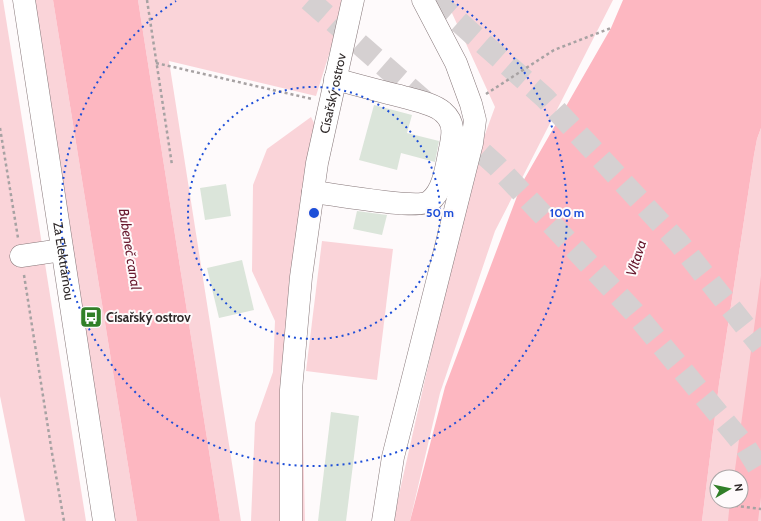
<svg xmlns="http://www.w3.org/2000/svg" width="761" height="521" font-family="Cabin,sans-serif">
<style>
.green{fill:#fad4d9;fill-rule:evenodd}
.water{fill:#fdb7c1}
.building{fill:#dbe5da}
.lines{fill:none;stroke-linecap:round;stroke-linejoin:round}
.highway-tunnel{stroke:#d5d0d1;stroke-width:22;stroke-dasharray:22 11;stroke-linecap:butt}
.minor-casing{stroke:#867779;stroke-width:23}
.path{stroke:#a7a2a3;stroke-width:2.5;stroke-dasharray:3 3;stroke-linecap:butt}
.minor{stroke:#fff;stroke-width:22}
.ring{fill:none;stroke:#1d4ed8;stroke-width:2;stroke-dasharray:2 4}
.labels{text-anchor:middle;stroke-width:4;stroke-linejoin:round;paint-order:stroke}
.street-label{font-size:13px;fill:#2f2929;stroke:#fefafb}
.poi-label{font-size:13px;font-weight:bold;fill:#2f2929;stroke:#fefafb;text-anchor:start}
.water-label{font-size:14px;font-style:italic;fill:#68192e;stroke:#fefafb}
.centre{fill:#1d4ed8;stroke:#fefafb;stroke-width:2}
.ring-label{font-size:12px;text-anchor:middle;font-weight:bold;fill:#1d4ed8;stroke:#fefafb;stroke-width:4;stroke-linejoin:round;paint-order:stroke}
</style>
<rect width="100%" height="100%" fill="#fefafb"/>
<g class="green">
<polygon points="0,0 3,0 86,521 25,521 0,396"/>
<polygon points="32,0 53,0 137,521 115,521"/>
<polygon points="138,0 346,0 316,96 169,61 241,521 220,521"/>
<polygon points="446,0 613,0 495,231 440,393 410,521 393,521 473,167 495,107"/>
<polygon points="311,117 329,153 301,347 305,521 251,521 255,423 273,372 275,321 252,271 253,185 267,149"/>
<path d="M761 128V521H702L719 384 754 155 757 139ZM717 477H741V501H717Z"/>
<polygon points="322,241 393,249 377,380 306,371"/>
</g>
<g class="water">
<polygon points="53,0 138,0 220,521 137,521"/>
<polygon points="623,0 761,0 761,128 757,139 754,155 719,384 702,521 410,521 445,387 522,183 611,28"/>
<polygon points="761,276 761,497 758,521 728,521 730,501 741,501 741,477 734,477"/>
</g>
<g class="building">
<polygon points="374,105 412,115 407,133 439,141 435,162 401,153 397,170 359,160"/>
<polygon points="226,184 231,216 205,220 200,188"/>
<polygon points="357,211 387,215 382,235 353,229"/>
<polygon points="242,260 254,310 219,318 207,268"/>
<polygon points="331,412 359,416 346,521 318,521"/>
</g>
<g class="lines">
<g class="highway-tunnel">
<polyline points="309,0 431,107"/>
<polyline points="434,0 545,98 679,243 761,346"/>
<polyline points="458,131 497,166 634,312 745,446 761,472"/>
</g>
<g class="minor-casing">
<g id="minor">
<path id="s1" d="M24 0 104 521"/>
<path d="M313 192C332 194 418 210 430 201 443 191 446 169 449 154 452 138 457 124 443 112 433 103 413 100 400 96 379 91 357 85 335 79"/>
<polyline points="21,256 62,250"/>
<path id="s2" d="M291 521V390L301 277 317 163 353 0"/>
<polyline points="383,521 393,457 472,143 475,120 471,104 456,63 423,0"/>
</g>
</g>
<g class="path">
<polyline points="147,0 172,165"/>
<polyline points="156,63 312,99"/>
<polyline points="486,94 554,50 611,28"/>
<polyline points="0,128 18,238"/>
<polyline points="24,275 52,453 64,521"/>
<polyline points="729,505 761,509"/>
</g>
<use href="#minor" class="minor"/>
</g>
<g class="ring">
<circle cx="314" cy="213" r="126"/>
<path d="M452 1A253 253 0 1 1 176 1"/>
</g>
<defs>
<g id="bus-square" transform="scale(1.15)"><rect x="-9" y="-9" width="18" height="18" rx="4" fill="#317f28" stroke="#fefafb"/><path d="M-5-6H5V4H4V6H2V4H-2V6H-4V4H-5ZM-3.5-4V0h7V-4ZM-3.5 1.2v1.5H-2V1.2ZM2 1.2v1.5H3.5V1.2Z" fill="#fff"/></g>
</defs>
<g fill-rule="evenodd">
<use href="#bus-square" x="91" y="317"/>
</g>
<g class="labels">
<g class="street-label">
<text dy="5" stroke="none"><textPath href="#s2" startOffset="431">Císařský ostrov</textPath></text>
<text dy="5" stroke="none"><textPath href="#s1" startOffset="264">Za Elektrárnou</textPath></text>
</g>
<g class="poi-label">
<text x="106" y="322">Císařský ostrov</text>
</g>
<g class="water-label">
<text transform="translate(130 249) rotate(81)" y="5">Bubeneč canal</text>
<text transform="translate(636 258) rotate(-72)" y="5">Vltava</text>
</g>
</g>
<circle cx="314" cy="213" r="6" class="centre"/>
<g class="ring-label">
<text x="440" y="217">50 m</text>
<text x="567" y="217">100 m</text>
</g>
<g transform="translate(729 489) rotate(81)"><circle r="19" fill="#fefafb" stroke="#aba6a7"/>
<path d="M0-3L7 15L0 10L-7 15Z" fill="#317f28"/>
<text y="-6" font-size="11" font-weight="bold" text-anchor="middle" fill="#2f2929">N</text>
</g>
</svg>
